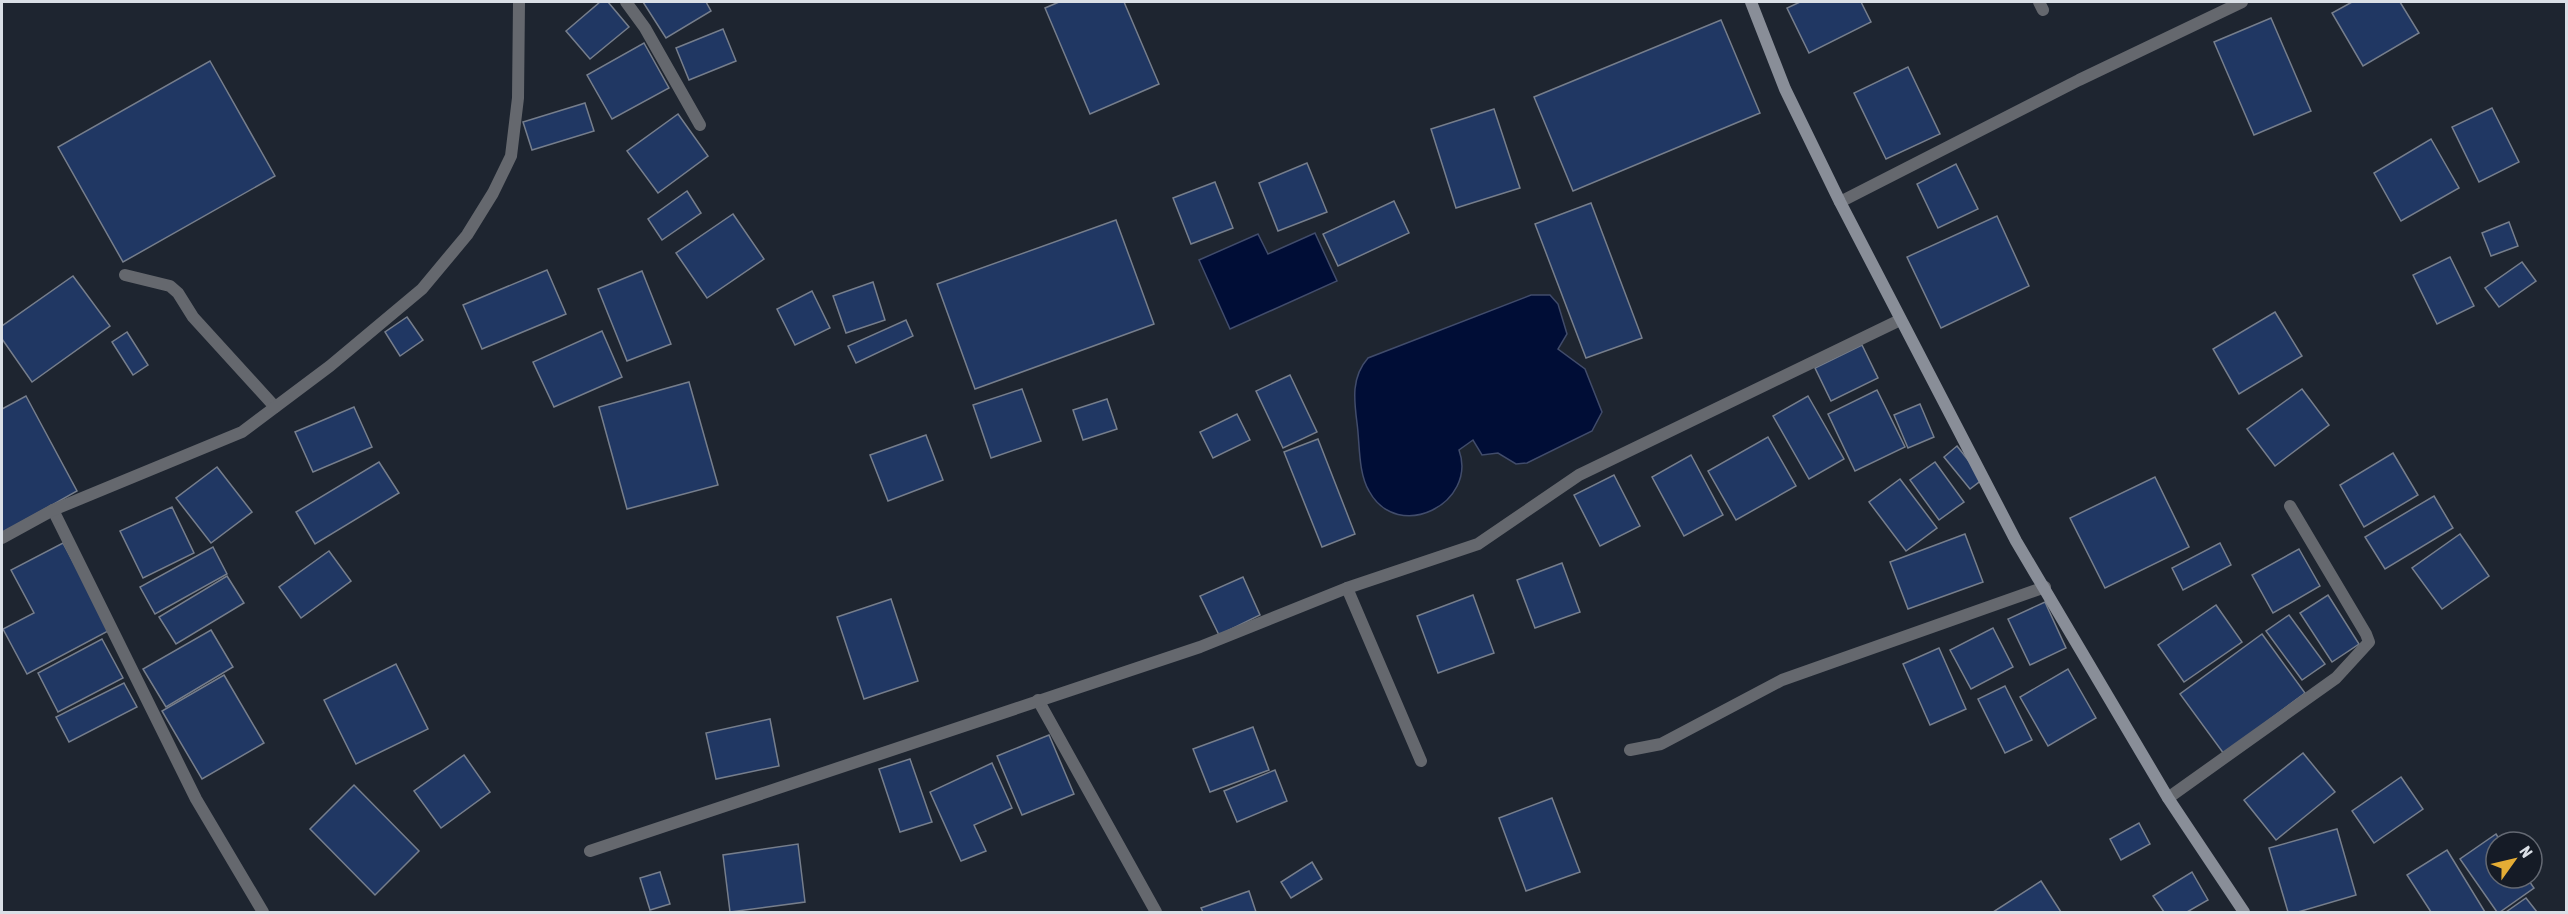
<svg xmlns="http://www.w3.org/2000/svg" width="2568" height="914" font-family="'Asap Condensed',sans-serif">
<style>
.water{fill:#000d36;stroke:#414c6b;stroke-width:1.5}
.building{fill:#203763;stroke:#767e8c;stroke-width:1.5}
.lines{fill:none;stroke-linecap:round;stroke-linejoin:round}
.street{stroke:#65686e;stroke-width:12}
.secondary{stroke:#898e98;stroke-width:12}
</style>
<rect width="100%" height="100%" fill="#1e2530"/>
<g class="water">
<polygon points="1315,233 1337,281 1230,329 1199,260 1258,234 1268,254"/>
<path d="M1531 295H1550L1558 304 1567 334 1558 349 1585 369 1602 412 1592 431 1527 463 1516 464 1498 453 1482 455 1473 440 1459 450C1478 503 1398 544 1369 491 1358 472 1360 445 1357 423 1354 400 1351 377 1368 358Z"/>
</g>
<g class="building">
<polygon points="600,2 608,2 629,27 590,59 566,31"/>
<polygon points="643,2 706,2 711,11 666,38"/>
<polygon points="1059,2 1124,2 1159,84 1090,114 1045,8"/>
<polygon points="1800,2 1861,2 1871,22 1809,53 1787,8"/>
<polygon points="2352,2 2400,2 2419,33 2363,66 2332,13"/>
<polygon points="2271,18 2311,111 2254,135 2214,42"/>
<polygon points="1721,20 1760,113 1573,191 1534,97"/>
<polygon points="723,29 736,61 689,80 676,48"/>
<polygon points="644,43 669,88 612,119 587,75"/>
<polygon points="210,61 275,176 123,262 58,147"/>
<polygon points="1908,67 1940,134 1886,159 1854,93"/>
<polygon points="585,103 594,131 532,150 523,122"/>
<polygon points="2492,108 2519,162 2479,182 2452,127"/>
<polygon points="1494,109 1520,188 1456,208 1431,129"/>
<polygon points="678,114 708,156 658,193 627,151"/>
<polygon points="2431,139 2459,188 2401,221 2374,173"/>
<polygon points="1307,163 1327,212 1278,231 1259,183"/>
<polygon points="1956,164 1978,209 1938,228 1917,184"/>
<polygon points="1215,182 1233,228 1191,244 1173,198"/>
<polygon points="687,191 701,213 662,240 648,219"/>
<polygon points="1394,201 1409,233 1338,266 1323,234"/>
<polygon points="1591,203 1642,338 1586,358 1535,224"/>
<polygon points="733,214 764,259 707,298 676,253"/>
<polygon points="1997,216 2029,286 1941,328 1907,257"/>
<polygon points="1116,220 1154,324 975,389 937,284"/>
<polygon points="2509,222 2518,246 2491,256 2482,233"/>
<polygon points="2450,257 2474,306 2437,324 2413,275"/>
<polygon points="2522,262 2536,281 2499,307 2485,288"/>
<polygon points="547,270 566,314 482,349 463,305"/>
<polygon points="642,271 671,344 627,361 598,289"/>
<polygon points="73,276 110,326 32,382 2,339 2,326"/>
<polygon points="873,282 885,320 846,333 833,296"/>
<polygon points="812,291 830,328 795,345 777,309"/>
<polygon points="2275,312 2302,356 2239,394 2213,349"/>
<polygon points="407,317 423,340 400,356 385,332"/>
<polygon points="906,320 913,336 856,363 848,346"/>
<polygon points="602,331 622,377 554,407 533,362"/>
<polygon points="127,332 148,365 133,375 112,342"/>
<polygon points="1862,345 1878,378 1831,401 1815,368"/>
<polygon points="1290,375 1317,432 1283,448 1256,391"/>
<polygon points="689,382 718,485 627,509 599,407"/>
<polygon points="1022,389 1041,441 991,458 973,405"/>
<polygon points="2302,389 2329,425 2275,466 2247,429"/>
<polygon points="1877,390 1905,447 1855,471 1828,414"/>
<polygon points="26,396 77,491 2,533 2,409"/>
<polygon points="1808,396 1844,459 1809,479 1773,416"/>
<polygon points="1107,399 1117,429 1083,440 1073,410"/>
<polygon points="1920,404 1934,437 1908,448 1894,415"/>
<polygon points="354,407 372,447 313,472 295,432"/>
<polygon points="1237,414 1250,440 1213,458 1200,432"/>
<polygon points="926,435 943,480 888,501 870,455"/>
<polygon points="1768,437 1796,486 1736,520 1708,471"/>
<polygon points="1318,439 1355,534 1322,547 1284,452"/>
<polygon points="1957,446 1983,479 1970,489 1944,457"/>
<polygon points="2393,453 2418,495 2364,527 2340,485"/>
<polygon points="1691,455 1723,515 1684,536 1652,477"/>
<polygon points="379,462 399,493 315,544 296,512"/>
<polygon points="1935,462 1964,502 1939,520 1910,480"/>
<polygon points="217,467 252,512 211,543 176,498"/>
<polygon points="1614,475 1640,526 1600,546 1574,495"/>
<polygon points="2155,477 2189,547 2105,588 2070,518"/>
<polygon points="1900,479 1937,528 1906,551 1869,502"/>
<polygon points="2434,496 2453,528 2385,569 2365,537"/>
<polygon points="172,507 194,553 143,578 120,531"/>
<polygon points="1965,534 1983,582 1908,609 1890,562"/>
<polygon points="2460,534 2489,576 2442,609 2412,568"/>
<polygon points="63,543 110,630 27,674 3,629 34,613 11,570"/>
<polygon points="2220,543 2231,565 2183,590 2172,568"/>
<polygon points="213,547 227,574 155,614 140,587"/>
<polygon points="2299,549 2320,586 2273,613 2252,575"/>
<polygon points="329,551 351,581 301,618 279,587"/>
<polygon points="1562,563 1580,612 1535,628 1517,580"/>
<polygon points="227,576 244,603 176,644 159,617"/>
<polygon points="1243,577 1260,615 1219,635 1200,596"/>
<polygon points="1473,595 1494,653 1438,673 1417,616"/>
<polygon points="2328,595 2359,644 2332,662 2300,613"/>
<polygon points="891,599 918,681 864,699 837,617"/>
<polygon points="2045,602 2066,648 2030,665 2008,619"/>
<polygon points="2216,605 2242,642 2184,682 2158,645"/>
<polygon points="2289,615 2325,664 2302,680 2266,631"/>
<polygon points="1993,628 2013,667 1971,689 1950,650"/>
<polygon points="211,630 233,667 166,707 143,669"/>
<polygon points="2262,634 2305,693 2224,754 2180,694"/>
<polygon points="102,639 123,678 58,712 38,673"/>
<polygon points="1939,648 1966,709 1930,725 1903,664"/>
<polygon points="396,664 428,729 356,764 324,700"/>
<polygon points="2068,669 2096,718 2048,746 2020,697"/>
<polygon points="224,675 264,743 202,779 162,711"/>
<polygon points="124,683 137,707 69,742 56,717"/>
<polygon points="2005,686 2032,740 2005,753 1978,699"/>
<polygon points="770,719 779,766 716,779 706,733"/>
<polygon points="1253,727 1269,770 1210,792 1193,749"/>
<polygon points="1049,735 1074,794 1022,815 997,756"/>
<polygon points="2303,753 2335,792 2276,840 2244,800"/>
<polygon points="464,755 490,792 441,828 414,791"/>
<polygon points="910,759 932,822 900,832 879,769"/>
<polygon points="992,763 1012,808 974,825 986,851 961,861 930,792"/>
<polygon points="1275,770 1287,801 1237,822 1224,791"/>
<polygon points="2401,777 2423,809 2374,843 2352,811"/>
<polygon points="354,785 419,851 375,895 310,829"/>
<polygon points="1552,798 1580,872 1526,891 1499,818"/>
<polygon points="2139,823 2150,844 2121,860 2110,839"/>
<polygon points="2337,829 2356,895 2298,912 2288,912 2269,848"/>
<polygon points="2496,834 2501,842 2496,842 2496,878 2527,878 2534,888 2500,912 2497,912 2460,859"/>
<polygon points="798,844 805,902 730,912 723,855"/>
<polygon points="2447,850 2485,912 2431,912 2407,875"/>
<polygon points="1312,862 1322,879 1291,898 1281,882"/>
<polygon points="660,872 670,904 650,910 640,878"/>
<polygon points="2192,872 2208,900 2187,912 2164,912 2153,896"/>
<polygon points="2041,881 2061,912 1993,912"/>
<polygon points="1249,891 1256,912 1203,912 1201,908"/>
<polygon points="2526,898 2537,912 2506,912"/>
</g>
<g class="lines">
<g class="street">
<polyline points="626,2 645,28 700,125"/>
<polyline points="2039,2 2043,10"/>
<polyline points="1840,202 2079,80 2242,2"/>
<polyline points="125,275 170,286 178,293 193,317 275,407"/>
<polyline points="53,510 196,799 263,912"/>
<polyline points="2,538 53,510 242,432 330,366 422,289 467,235 493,193 511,156 518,98 519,2"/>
<polyline points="1347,588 1421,761"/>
<polyline points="1038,700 1156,912"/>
<polyline points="1630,750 1661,744 1782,680 2045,587"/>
<polyline points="2168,798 2336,678 2369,642 2366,634 2290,506"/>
<polyline points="590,851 1200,647 1347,588 1478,544 1579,475 1900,320"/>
</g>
<polyline class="secondary" points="1751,2 1785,89 1840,202 2016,541 2168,798 2244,912"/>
</g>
<rect width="2568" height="914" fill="none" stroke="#dadfe6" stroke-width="6"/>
<g transform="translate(2514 860) rotate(56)"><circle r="28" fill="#151b26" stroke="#646973" stroke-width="1.5"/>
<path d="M0-4.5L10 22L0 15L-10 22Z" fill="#e5ad35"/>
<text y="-9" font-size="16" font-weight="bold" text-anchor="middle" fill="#dadfe6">N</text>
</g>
</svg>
